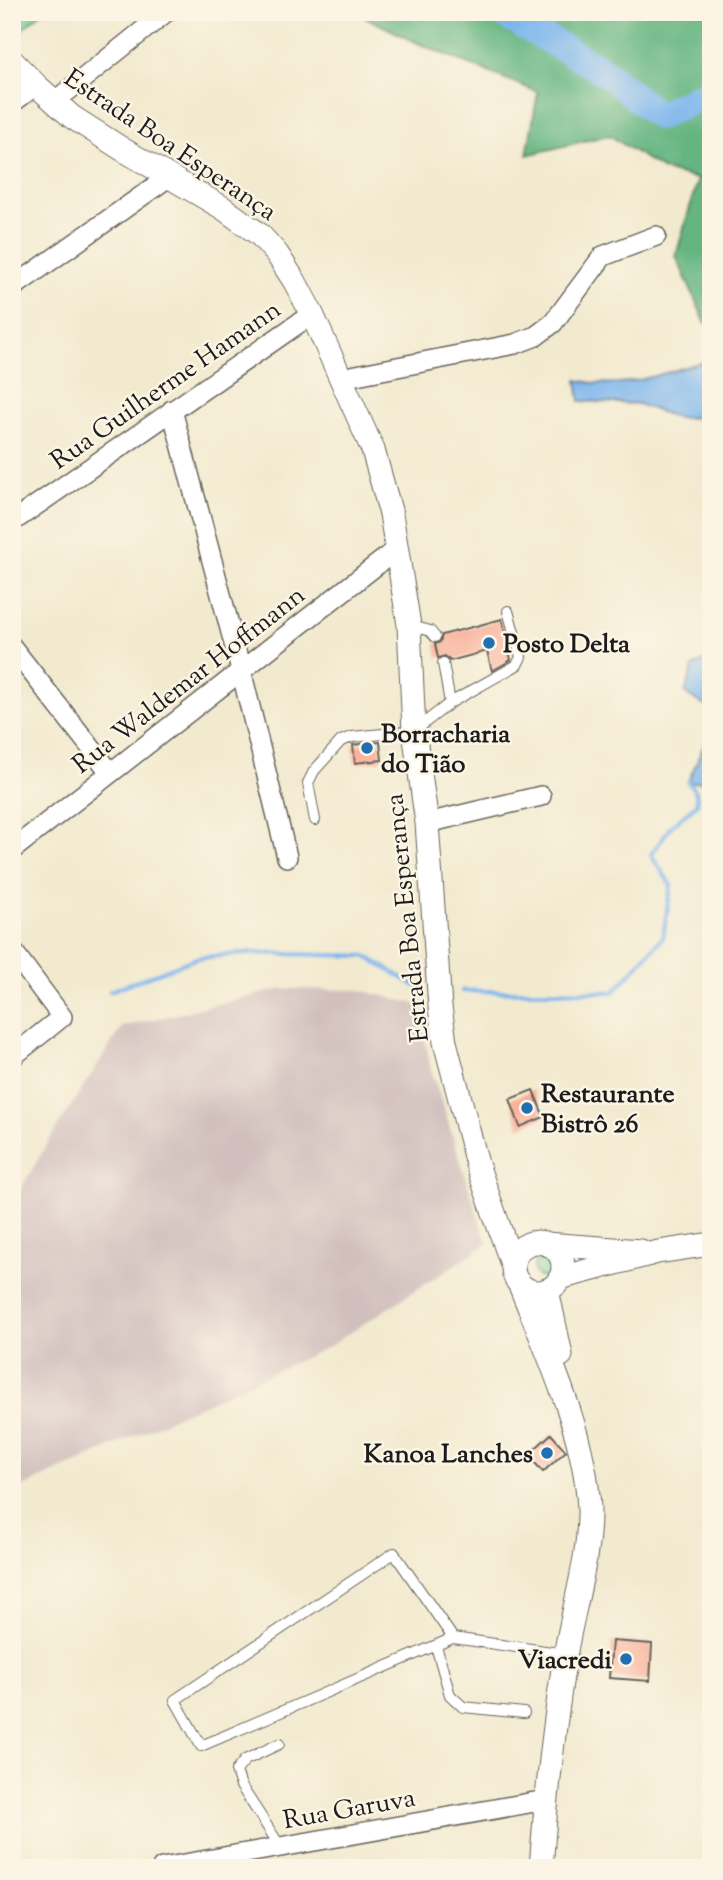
<svg xmlns="http://www.w3.org/2000/svg" width="723" height="1880" font-family="'Sorts Mill Goudy',serif">
<style>
.industrial{fill:#d1bfbd}
.green{fill:#7cd399;stroke:#4c785a;stroke-width:2}
.forest{fill:#65b581;stroke:#40684e;stroke-width:2}
.water{fill:#7db6ed;stroke:#4c6984;stroke-width:2}
.lines{fill:none;stroke-linecap:round;stroke-linejoin:round}
.stream{stroke:#7db6ed;stroke-width:4.5}
.river{stroke:#7db6ed;stroke-width:28}
.building{fill:#f7a28a}
.service-casing{stroke:#67645b;stroke-width:12}
.minor-casing{stroke:#67645b;stroke-width:22}
.tertiary-casing{stroke:#67645b;stroke-width:25}
.service{stroke:#fff;stroke-width:10}
.minor{stroke:#fff;stroke-width:19}
.tertiary{stroke:#fff;stroke-width:23}
.poi-dot{fill:#1f6fb2;stroke:#fcf5e5;stroke-width:2.5}
.labels{text-anchor:middle;stroke-width:5;stroke-linejoin:round;paint-order:stroke}
.street-label{font-size:26px;fill:#1c1c1c;stroke:#fcf5e5}
.poi-label{font-size:26px;font-weight:bold;fill:#1c1c1c;stroke:#fcf5e5;text-anchor:start}
</style>
<rect width="100%" height="100%" fill="#fcf5e5"/>
<filter id="ink" filterUnits="userSpaceOnUse"><feTurbulence type="fractalNoise" baseFrequency=".0143" numOctaves="2"/><feDisplacementMap in="SourceGraphic" scale="14" xChannelSelector="R" yChannelSelector="G"/><feConvolveMatrix kernelMatrix="1 2 1 2 8 2 1 2 1" color-interpolation-filters="sRGB"/></filter>
<filter id="wash" filterUnits="userSpaceOnUse"><feTurbulence type="fractalNoise" baseFrequency=".00686" numOctaves="4" result="noise"/><feDisplacementMap in="SourceGraphic" scale="28" xChannelSelector="R" yChannelSelector="G"/><feGaussianBlur stdDeviation="1.57" result="paint"/><feColorMatrix in="noise" values="0 0 0 0 0 0 0 0 0 0 0 0 0 0 0 0 0 1.4 0 .05"/><feComposite in="paint" operator="in"/></filter>
<g filter="url(#wash)">
<rect width="100%" height="100%" fill="#f2eacf"/>
<polygon class="industrial" points="281,989 360,990 419,1005 430,1066 487,1244 328,1347 12,1492 12,1204 53,1134 122,1027"/>
<g class="green">
<polygon points="12,12 42,12 14,36 12,34"/>
<circle cx="544" cy="1268" r="10"/>
</g>
<polygon class="forest" points="355,12 711,12 711,326 705,322 676,256 698,179 663,170 609,135 527,155 538,92 422,45"/>
<g class="water">
<path d="M711 360V417L677 418 638 404 580 401 577 380C626 392 664 371 711 360Z"/>
<polygon points="711,657 711,710 685,693 693,667"/>
<polygon points="711,729 711,782 688,782"/>
</g>
<g class="lines">
<g class="stream">
<polyline points="110,991 197,958 246,953 365,956 420,988"/>
<polyline points="462,991 614,992 663,937 671,885 651,855 671,826 697,804 696,792 688,782"/>
</g>
<polyline class="river" points="500,12 605,72 659,116 705,94 711,95"/>
</g>
<g id="blocks">
<g class="building">
<polygon points="502,619 511,660 492,671 487,651 450,661 445,656 438,658 435,644 440,642 442,635"/>
<polygon points="380,742 382,760 355,763 353,745"/>
<polygon points="533,1090 544,1117 520,1127 510,1099"/>
<polygon points="551,1434 566,1451 543,1472 528,1455"/>
<polygon points="612,1641 652,1644 650,1681 609,1678"/>
</g>
</g>
</g>
<g filter="url(#ink)">
<use href="#blocks" fill-opacity="0" stroke="#67645b" stroke-width="2"/>
<g class="lines">
<g class="service-casing">
<g id="service">
<polyline points="409,625 430,631 435,637"/>
<polyline points="443,663 450,703"/>
<polyline points="315,820 308,783 314,771 341,741 352,737 414,731 450,703 517,665 521,657 508,611"/>
<polyline points="453,1638 394,1553 175,1700 201,1746 453,1638 566,1654"/>
<polyline points="436,1646 450,1695 463,1707 524,1713"/>
<polyline points="279,1744 245,1760 236,1771 241,1786 280,1846"/>
</g>
</g>
<g class="minor-casing">
<g id="minor">
<polyline points="54,102 166,12"/>
<polyline points="12,103 36,85"/>
<polyline points="12,288 170,176"/>
<polyline points="341,378 515,344 536,336 553,323 603,256 656,236"/>
<polyline points="172,410 241,670 287,857"/>
<polyline points="12,522 312,314"/>
<polyline points="12,647 110,772"/>
<polyline points="427,823 541,796"/>
<polyline points="12,850 397,549"/>
<polyline points="12,950 62,1017 12,1057"/>
<polyline points="162,1868 546,1800"/>
</g>
</g>
<g class="tertiary-casing">
<g id="tertiary">
<polyline points="12,61 36,85 72,117 122,149 223,208 260,235 277,254 295,282 312,314 373,450 391,514 409,625 414,731 427,823 440,1007 445,1042 477,1164 513,1267"/>
<circle cx="538" cy="1267" r="25"/>
<polyline points="546,1244 641,1251"/>
<polyline points="560,1278 658,1252 711,1244"/>
<path d="M520 1285C547 1352 586 1436 589 1509 590 1556 573 1609 565 1656 554 1726 546 1797 541 1868"/>
<polyline points="547,1290 561,1355"/>
</g>
</g>
<use href="#service" class="service"/>
<use href="#minor" class="minor"/>
<use href="#tertiary" class="tertiary"/>
</g>
</g>
<g class="poi-dot">
<circle cx="489" cy="643" r="7"/>
<circle cx="367" cy="748" r="7"/>
<circle cx="527" cy="1108" r="7"/>
<circle cx="547" cy="1453" r="7"/>
<circle cx="626" cy="1659" r="7"/>
</g>
<g class="labels">
<g class="street-label">
<text transform="translate(171 144) rotate(34)" y="9">Estrada Boa Esperança</text>
<text transform="translate(165 384) rotate(-35)" y="9">Rua Guilherme Hamann</text>
<text transform="translate(188 679) rotate(-38)" y="9">Rua Waldemar Hoffmann</text>
<text transform="translate(406 918) rotate(-96)" y="9">Estrada Boa Esperança</text>
<text transform="translate(349 1808) rotate(-10)" y="9">Rua Garuva</text>
</g>
<g class="poi-label">
<text x="503" y="652">Posto Delta</text>
<text x="381" y="742">Borracharia<tspan x="381" dy="30">do Tião</tspan></text>
<text x="541" y="1102">Restaurante<tspan x="541" dy="30">Bistrô 26</tspan></text>
<text x="533" y="1462" text-anchor="end">Kanoa Lanches</text>
<text x="612" y="1668" text-anchor="end">Viacredi</text>
</g>
</g>
<rect width="723" height="1880" fill="none" stroke="#fcf5e5" stroke-width="42"/>
</svg>
